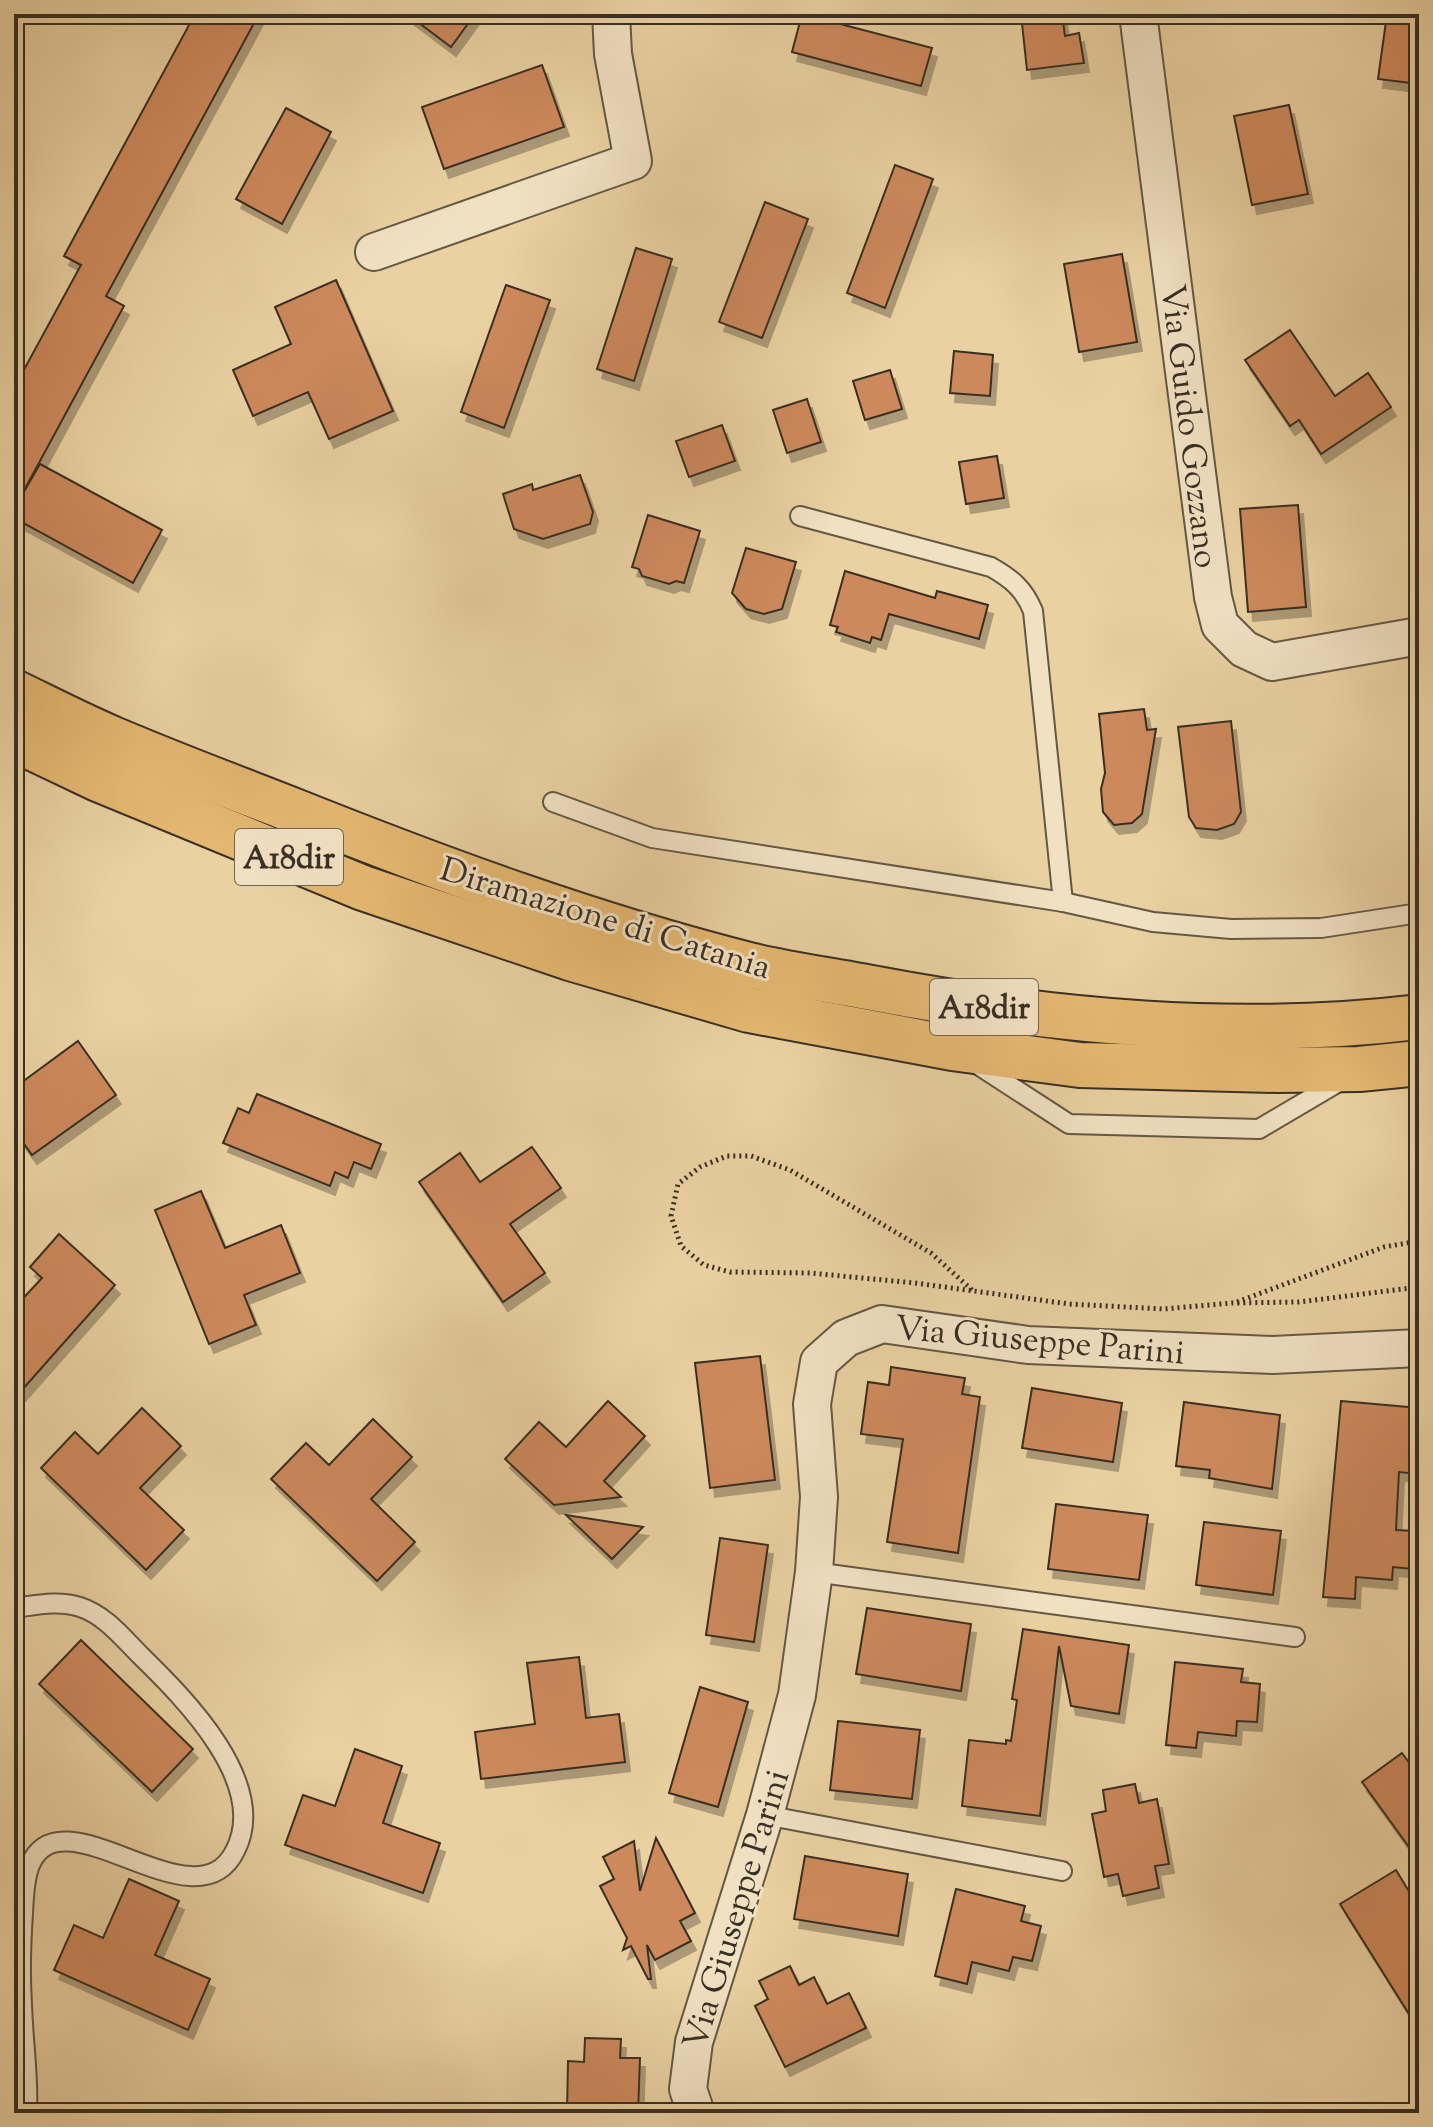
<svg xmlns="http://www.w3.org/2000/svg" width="1433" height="2127" font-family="'Sorts Mill Goudy',serif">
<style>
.building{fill:#cd895b;stroke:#382f24;stroke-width:2;filter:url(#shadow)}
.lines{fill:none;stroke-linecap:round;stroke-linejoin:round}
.service-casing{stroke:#645844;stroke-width:22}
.minor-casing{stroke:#645844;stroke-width:40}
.motorway-casing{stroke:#382f24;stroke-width:48}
.path{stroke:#382f24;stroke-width:5;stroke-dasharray:2 4;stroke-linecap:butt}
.service{stroke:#f1e1c3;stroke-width:18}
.minor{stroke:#f1e1c3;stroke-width:36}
.motorway{stroke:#e5b871;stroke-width:44}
.labels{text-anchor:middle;stroke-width:6;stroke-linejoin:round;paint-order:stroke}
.shield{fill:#f1e1c3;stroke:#706454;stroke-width:2}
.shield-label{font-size:32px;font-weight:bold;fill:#382f24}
.street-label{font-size:34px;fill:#382f24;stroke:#f1e1c3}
</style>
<defs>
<filter id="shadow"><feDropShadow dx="5" dy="9" stdDeviation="0" flood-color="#0004"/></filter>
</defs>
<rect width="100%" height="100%" fill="#ead1a2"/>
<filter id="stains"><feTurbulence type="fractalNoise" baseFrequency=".0025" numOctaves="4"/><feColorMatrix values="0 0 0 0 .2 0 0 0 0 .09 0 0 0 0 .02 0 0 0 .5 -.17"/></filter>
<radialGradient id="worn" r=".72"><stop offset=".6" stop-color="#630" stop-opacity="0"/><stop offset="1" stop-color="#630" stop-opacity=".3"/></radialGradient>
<g class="building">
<polygon points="195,14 259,14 106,296 124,306 14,509 14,388 81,265 64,256"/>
<polygon points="407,14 475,14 451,47"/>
<polygon points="802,14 932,48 921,86 792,52"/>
<polygon points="1021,14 1062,14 1065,36 1079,33 1084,63 1027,70"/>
<polygon points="1387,14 1419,14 1419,84 1378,79"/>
<polygon points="542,65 564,127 444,169 422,107"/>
<polygon points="1289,105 1308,194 1252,205 1234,116"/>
<polygon points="286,108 331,132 282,224 236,199"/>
<polygon points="895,165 933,179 885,308 847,293"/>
<polygon points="765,202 808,219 762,338 719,322"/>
<polygon points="636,248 672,259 634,381 597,369"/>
<polygon points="1122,254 1137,342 1079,352 1064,264"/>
<polygon points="336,280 393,411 329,439 308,392 253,416 233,370 291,344 275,307"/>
<polygon points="506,285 550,300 504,428 461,412"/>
<polygon points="1290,330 1335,396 1368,373 1391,407 1321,454 1299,420 1290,426 1245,360"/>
<polygon points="954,351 993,355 990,396 950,393"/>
<polygon points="890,370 902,409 865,420 853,381"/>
<polygon points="807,399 821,442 787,453 773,410"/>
<polygon points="722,425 735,461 689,477 676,441"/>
<polygon points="997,456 1004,498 966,504 959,462"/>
<polygon points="40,464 162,530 133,583 14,518 14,509"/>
<polygon points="580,475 593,512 590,524 543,539 514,529 503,494 532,484 533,490"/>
<polygon points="1298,505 1306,607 1248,612 1240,509"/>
<polygon points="648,515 700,531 684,583 676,581 669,584 642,576 639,569 632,567"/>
<polygon points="746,548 796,562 782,609 764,614 746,609 732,593"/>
<polygon points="845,571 935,598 937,591 988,605 979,639 889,614 881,640 872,637 870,643 836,632 838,627 830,625"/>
<polygon points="1144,709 1147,730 1156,729 1142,814 1132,823 1114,825 1103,812 1101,789 1105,773 1099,714"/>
<polygon points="1231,721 1241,812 1234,824 1217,830 1196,828 1189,817 1178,727"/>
<polygon points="78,1041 116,1095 32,1155 14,1130 14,1088"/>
<polygon points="257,1094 381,1144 371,1169 354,1162 348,1178 335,1172 330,1186 223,1143 238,1108 249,1113"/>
<polygon points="532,1147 561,1188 510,1224 545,1273 503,1302 419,1182 460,1153 480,1182"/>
<polygon points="201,1191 225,1248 281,1225 300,1273 244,1295 256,1325 209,1344 155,1210"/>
<polygon points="59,1234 115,1285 14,1399 14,1308 42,1278 30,1267"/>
<polygon points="760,1356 775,1480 710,1488 695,1363"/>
<polygon points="891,1367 965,1378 962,1394 980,1397 958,1553 887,1542 903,1439 861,1434 868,1382 889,1385"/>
<polygon points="1032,1388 1122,1403 1113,1462 1022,1448"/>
<polygon points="608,1401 645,1436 604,1481 621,1497 554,1505 505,1459 539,1422 566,1447"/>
<polygon points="1341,1401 1419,1408 1419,1474 1399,1472 1396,1530 1415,1531 1413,1569 1393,1567 1392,1580 1356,1577 1355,1599 1323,1597"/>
<polygon points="1184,1402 1280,1415 1272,1489 1209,1478 1210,1470 1176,1466"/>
<polygon points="142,1408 181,1446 140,1488 184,1530 146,1570 41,1468 75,1432 98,1454"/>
<polygon points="373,1419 412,1457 371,1499 415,1542 377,1581 271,1479 306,1443 329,1465"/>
<polygon points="1056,1504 1148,1515 1139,1580 1048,1569"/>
<polygon points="566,1515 643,1527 612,1559"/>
<polygon points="1204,1522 1281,1531 1273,1595 1196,1585"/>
<polygon points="720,1538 768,1545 754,1642 706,1635"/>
<polygon points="867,1608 971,1624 961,1691 856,1674"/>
<polygon points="1023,1629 1129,1645 1119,1714 1071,1706 1059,1646 1040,1816 962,1806 969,1740 1006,1744 1006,1740 1011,1741 1017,1700 1012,1699"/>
<polygon points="81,1640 193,1749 152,1792 39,1684"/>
<polygon points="579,1657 586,1718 619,1714 625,1762 481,1779 475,1732 535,1724 527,1663"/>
<polygon points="1175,1662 1243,1669 1241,1682 1260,1684 1257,1722 1237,1721 1236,1736 1198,1732 1196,1748 1166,1745"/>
<polygon points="700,1687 748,1702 718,1807 669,1793"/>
<polygon points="838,1721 920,1730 912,1799 830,1790"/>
<polygon points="355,1749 402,1766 383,1823 440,1843 423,1893 285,1845 303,1795 335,1806"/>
<polygon points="1402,1753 1419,1776 1419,1861 1362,1782"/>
<polygon points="1135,1784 1139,1803 1157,1799 1169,1864 1155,1866 1159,1888 1123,1896 1118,1874 1104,1877 1092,1814 1106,1811 1103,1790"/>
<polygon points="656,1838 695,1913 680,1921 691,1941 655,1960 647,1945 651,1979 648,1979 631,1946 623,1950 627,1938 600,1886 614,1879 603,1857 634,1841 640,1891"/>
<polygon points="805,1856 908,1874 898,1936 794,1919"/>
<polygon points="1396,1870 1419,1908 1419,2030 1340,1904"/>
<polygon points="129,1879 179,1901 155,1955 210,1979 188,2030 54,1970 74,1925 103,1938"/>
<polygon points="956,1889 1025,1906 1021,1921 1041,1926 1032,1961 1013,1957 1009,1971 972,1962 967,1984 935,1976"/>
<polygon points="790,1966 799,1985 814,1977 827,2004 849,1993 866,2028 785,2067 755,2006 768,1999 759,1981"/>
<polygon points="585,2038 621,2039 620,2058 640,2058 638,2113 567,2113 568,2061 584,2062"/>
</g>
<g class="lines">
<g class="service-casing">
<g id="service">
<path d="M800 516 991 567C1012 579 1024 589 1033 611L1063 902"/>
<polyline points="553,802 652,838 1063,902 1153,922 1231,929 1321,928 1419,913"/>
<polyline points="975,1063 1069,1124 1259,1129 1342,1080"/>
<polyline points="814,1572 1295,1637"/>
<path d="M14 1608C37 1605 58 1600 80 1607 105 1615 123 1638 141 1656 185 1699 270 1784 235 1851 195 1931 62 1788 30 1865 24 1879 24 1898 23 1913 21 1943 20 1974 22 2004 23 2041 29 2076 27 2113"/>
<polyline points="765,1815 1062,1871"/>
</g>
</g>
<g class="minor-casing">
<g id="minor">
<polyline points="1138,14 1213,597 1220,625 1244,649 1272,662 1419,636"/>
<polyline points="374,252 633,161 613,54 611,14"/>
<polyline points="696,2113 688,2089 694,2042 765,1815 797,1695 814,1572 819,1497 812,1404 819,1362 846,1338 882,1324 1028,1345 1273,1355 1419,1348"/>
</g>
</g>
<g class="motorway-casing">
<g id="motorway">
<path d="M14 692C47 708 80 725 113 739 174 765 236 788 297 812 445 871 595 926 749 965 789 975 831 980 872 988 1052 1022 1236 1039 1419 1017"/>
<polyline points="14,739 98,779 363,888 570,958 749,1010 952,1048 1080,1065 1277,1070 1359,1069 1419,1063"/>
</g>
</g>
<g class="path">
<polyline points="972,1290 931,1253 790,1170 751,1156 727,1156 700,1167 678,1184 671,1216 681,1246 704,1265 730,1272 810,1273 915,1283 1069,1304 1164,1309 1232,1303 1299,1302 1419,1287"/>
<polyline points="1237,1302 1384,1247 1419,1241"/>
</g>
<use href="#service" class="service"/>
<use href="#minor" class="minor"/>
<use href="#motorway" class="motorway"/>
</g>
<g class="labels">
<g class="shield">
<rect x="235" y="829" width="108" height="56" rx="6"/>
<rect x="930" y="979" width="108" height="56" rx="6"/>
</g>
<g class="shield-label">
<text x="289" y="868">A18dir</text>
<text x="984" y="1018">A18dir</text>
</g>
<g class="street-label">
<text transform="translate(1191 426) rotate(83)" y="12">Via Guido Gozzano</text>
<text transform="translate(606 917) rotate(17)" y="12">Diramazione di Catania</text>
<text transform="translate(1040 1339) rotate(5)" y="12">Via Giuseppe Parini</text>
<text transform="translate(735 1909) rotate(-73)" y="12">Via Giuseppe Parini</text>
</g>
</g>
<rect width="1433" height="2127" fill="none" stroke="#ead1a2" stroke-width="48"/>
<rect x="16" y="16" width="1401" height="2095" fill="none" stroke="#382f24" stroke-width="4"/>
<rect x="24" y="24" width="1385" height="2079" fill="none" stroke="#382f24" stroke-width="2"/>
<rect width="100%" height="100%" filter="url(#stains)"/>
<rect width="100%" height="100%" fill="url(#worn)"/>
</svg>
